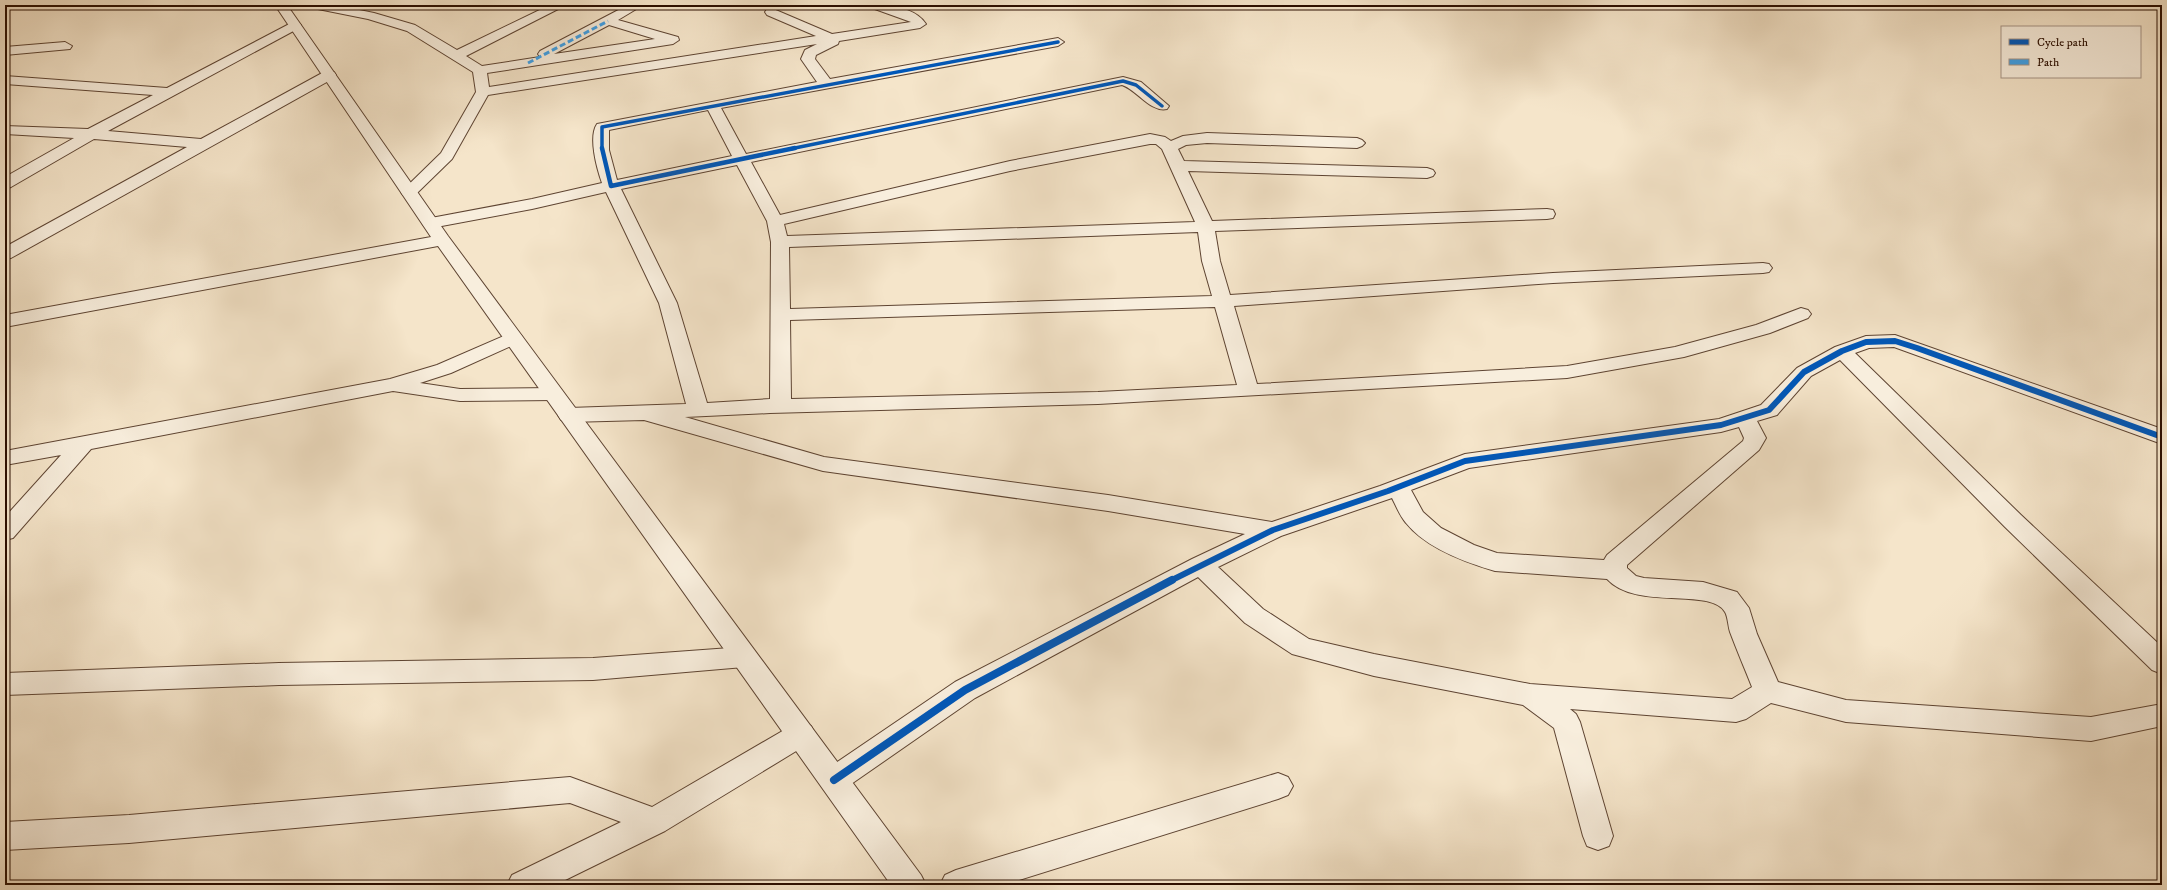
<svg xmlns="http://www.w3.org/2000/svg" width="2167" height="890" font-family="'IM FELL DW Pica',serif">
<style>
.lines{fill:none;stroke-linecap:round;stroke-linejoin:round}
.minor-casing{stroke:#5e4432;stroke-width:2}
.tertiary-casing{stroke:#5e4432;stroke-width:2}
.minor{fill:#f8eedd;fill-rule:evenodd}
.tertiary{fill:#f8eedd;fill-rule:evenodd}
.quiet{stroke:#3ea1e9;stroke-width:3;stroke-dasharray:6 3;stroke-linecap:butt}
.cycleway-far3-casing{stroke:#f8eedd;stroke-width:5}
.cycleway-far2-casing{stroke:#f8eedd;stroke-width:6}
.cycleway-far1-casing{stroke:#f8eedd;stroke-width:8}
.cycleway-casing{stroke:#f8eedd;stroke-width:10}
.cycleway-far3{stroke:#0057b8;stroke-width:3.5}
.cycleway-far2{stroke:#0057b8;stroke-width:4.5}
.cycleway-far1{stroke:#0057b8;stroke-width:6}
.cycleway{stroke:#0057b8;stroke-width:8}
</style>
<rect width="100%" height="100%" fill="#f5e5ca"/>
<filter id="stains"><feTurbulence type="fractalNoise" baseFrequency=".005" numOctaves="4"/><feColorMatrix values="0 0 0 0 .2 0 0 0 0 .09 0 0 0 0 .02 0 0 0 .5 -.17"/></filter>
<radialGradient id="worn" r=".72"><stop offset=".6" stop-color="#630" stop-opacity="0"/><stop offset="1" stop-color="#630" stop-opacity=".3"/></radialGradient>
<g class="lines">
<g class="minor-casing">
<g id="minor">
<path d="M311 5H335L374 13 415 25 457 50 550 5H566L466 56 482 66 540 57 538 54 540 51 628 5H643L618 20 678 37 679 40 673 44 487 73 489 87 816 36 767 15 765 12 767 9 771 8 832 34 911 22 872 8 870 5C889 5 915 7 926 24L920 28 839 41 838 44 816 55 815 59 830 79 1058 38 1064 42 1058 46 721 108 746 154 1123 77 1141 82 1169 106 1167 109C1151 113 1137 90 1122 85L751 162 780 215 1010 161 1150 134 1165 137 1171 141 1183 136 1207 133 1357 138 1362 140 1365 143 1362 146 1357 148 1207 143 1186 145 1178 149 1184 161 1427 168 1433 170 1435 173 1433 176 1427 178 1188 171 1212 221 1547 209 1553 210 1555 214 1553 218 1547 219 1215 231 1220 261 1230 295 1553 273 1763 263 1769 264 1772 268 1769 272 1763 273 1553 283 1234 306 1257 384 1567 366 1675 347 1756 325 1801 308 1808 310 1811 314 1808 318 1770 333 1684 357 1567 378 1098 404 770 413 685 417 824 457 1108 495 1272 522 1380 486 1465 454 1719 419 1761 405 1797 368 1835 347 1866 336 1895 335 2162 429V444L1894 347 1869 348 1855 353 2021 515 2162 647V674L2152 670 2005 527 1840 360 1811 376 1777 415 1757 421 1766 438 1759 450 1627 565V568L1636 576 1644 578 1703 582 1737 592 1749 608 1757 634 1778 682 1846 700 2091 717 2162 704V726L2091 741 1846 722 1771 703 1746 719 1736 722 1570 709 1576 714 1580 722 1613 836 1609 846 1598 850 1587 846 1583 836 1554 728 1523 705 1374 676 1292 654 1245 623 1198 577 975 698 844 789 834 793 824 789 819 780 824 771 955 682 1192 559 1245 534 1108 511 823 471 644 420 569 422 561 420 558 415 561 410 569 408 686 404 659 303 606 192 532 209 431 228 425 227 422 223 425 219 431 218 532 199 602 183C597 169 588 137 597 124L817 82 801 59 805 50 817 44 488 95 452 159 415 195H403L401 192 441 153 476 92 473 72 407 31 368 19 313 8ZM609 25 655 39 554 54ZM708 110 732 156 617 180 609 150V130ZM1150 144H1156L1162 149 1195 222 787 236 784 224 1010 171ZM737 165 767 221 771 242 770 399 707 403 677 303 621 189ZM1198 232 1202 261 1212 296 790 309 789 247ZM1215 307 1237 385 1098 392 791 399 790 320ZM1739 427 1744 438 1743 441 1607 555 1604 560 1497 553 1474 545 1441 528 1423 512 1411 490 1469 468 1721 432ZM1392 498C1396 506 1400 516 1406 523 1426 548 1464 562 1495 571L1607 579C1636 611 1711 587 1725 612 1728 617 1728 626 1730 632 1737 651 1745 669 1752 687L1732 699 1530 684 1374 654 1309 639 1263 609 1218 567 1281 536Z"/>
<polygon points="295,21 301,25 299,28 108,131 201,139 324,72 334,72 336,75 334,78 11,258 5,259 5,247 187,147 94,139 11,187 5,189 5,177 74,138 5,134 5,126 88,129 153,95 5,84 5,76 167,88"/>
<polygon points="65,42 72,46 70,49 5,55 5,47"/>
<polygon points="513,332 520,334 523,338 520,342 451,373 420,383 460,389 554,388 561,390 564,394 561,398 554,400 460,401 393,391 91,449 13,538 5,540 5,517 61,455 5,465 5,451 390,379 437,365"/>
<polygon points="744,647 753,650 757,657 753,664 744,667 593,680 279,685 5,695 5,673 279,663 593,658"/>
<polygon points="801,722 811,726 815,734 811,742 665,831 555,885 507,885 512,875 621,822 570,803 129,843 5,850 5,822 129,815 570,777 652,807 791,726"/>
<polygon points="1278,773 1288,777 1293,786 1288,795 1278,799 1003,885 940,885 945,875 956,870"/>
</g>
</g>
<g class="tertiary-casing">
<polygon id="tertiary" points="275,5 287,5 448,236 921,875 926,885 891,885 438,246 5,327 5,315 431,237"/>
</g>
<use href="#minor" class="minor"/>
<use href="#tertiary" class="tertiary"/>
<polyline class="quiet" points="528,63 608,21"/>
<g class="cycleway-far3-casing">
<g id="cycleway-far3">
<polyline points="602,149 602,127 1058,42"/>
<polyline points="790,149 1123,81 1136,85 1162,106"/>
</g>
</g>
<g class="cycleway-far2-casing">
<polyline id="cycleway-far2" points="602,148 611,186 795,148"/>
</g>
<g class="cycleway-far1-casing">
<polyline id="cycleway-far1" points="1170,581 1273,530 1388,491 1465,461 1721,425 1769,410 1804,372 1842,351 1866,342 1895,341 1917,348 2162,437"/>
</g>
<g class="cycleway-casing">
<polyline id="cycleway" points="834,780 965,690 1172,580"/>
</g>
<use href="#cycleway-far3" class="cycleway-far3"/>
<use href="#cycleway-far2" class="cycleway-far2"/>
<use href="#cycleway-far1" class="cycleway-far1"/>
<use href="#cycleway" class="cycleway"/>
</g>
<rect width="2167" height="890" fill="none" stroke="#f5e5ca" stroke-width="20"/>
<rect x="6" y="6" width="2155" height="878" fill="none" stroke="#2b0e00" stroke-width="2"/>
<rect x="10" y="10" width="2147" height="870" fill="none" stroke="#2b0e00"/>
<rect x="2001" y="26" width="140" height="52" fill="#f8eedd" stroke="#a69485"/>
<rect x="2009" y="39" width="20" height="6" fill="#0057b8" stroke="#a69485"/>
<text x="2037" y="46" font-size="12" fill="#2b0e00">Cycle path</text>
<rect x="2009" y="59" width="20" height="6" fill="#3ea1e9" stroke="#a69485"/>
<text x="2037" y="66" font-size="12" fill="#2b0e00">Path</text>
<rect width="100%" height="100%" filter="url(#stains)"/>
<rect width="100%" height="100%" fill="url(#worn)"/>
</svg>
